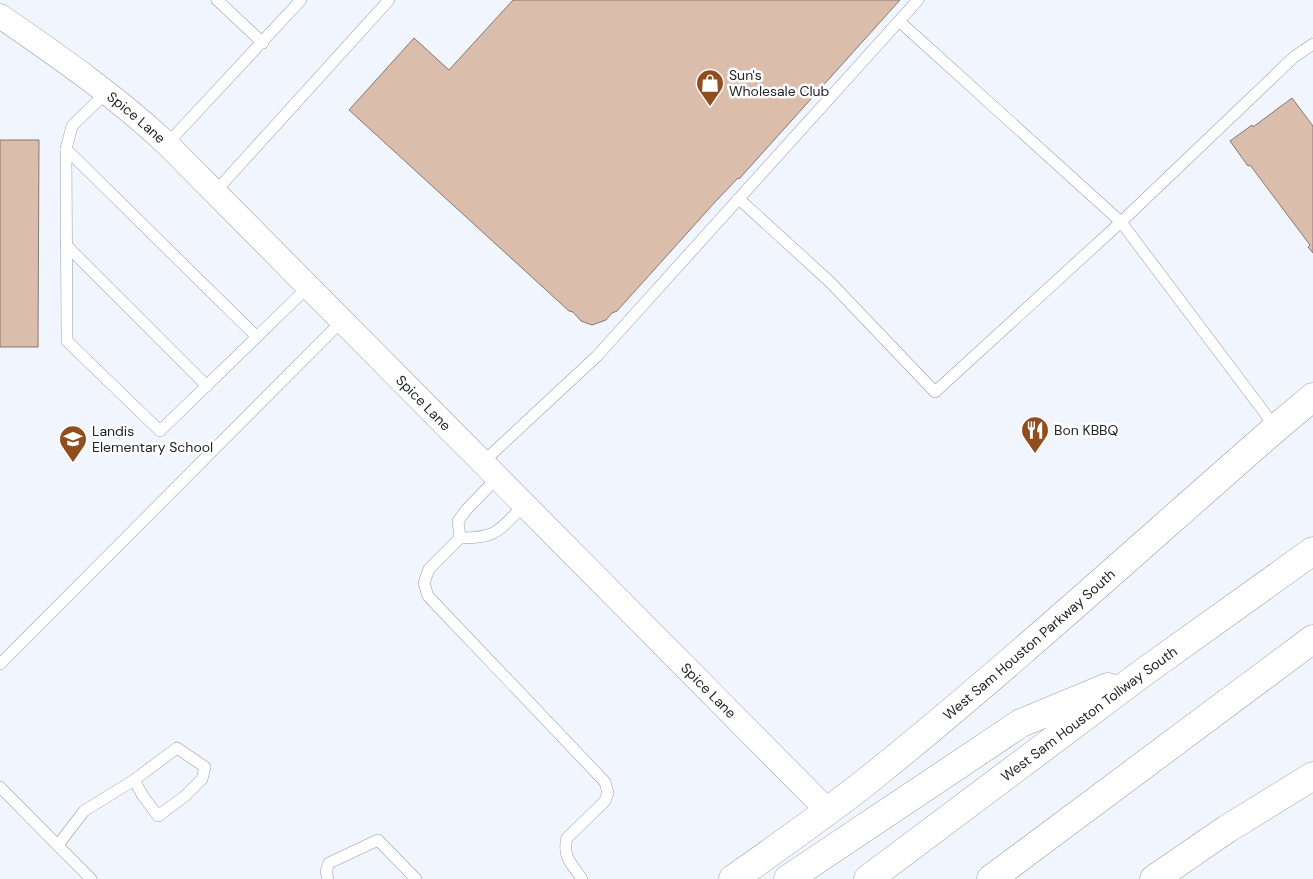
<svg xmlns="http://www.w3.org/2000/svg" width="1313" height="879" font-family="'DM Sans',sans-serif">
<style>
.building{fill:#dbbdac;stroke:#837973}
.lines{fill:none;stroke-linecap:round;stroke-linejoin:round}
.service-casing{stroke:#979ca6;stroke-width:12}
.minor-casing{stroke:#979ca6;stroke-width:25}
.secondary-casing{stroke:#979ca6;stroke-width:29}
.motorway-casing{stroke:#979ca6;stroke-width:29}
.service{stroke:#fff;stroke-width:11}
.minor{stroke:#fff;stroke-width:24}
.secondary{stroke:#fff;stroke-width:28}
.motorway{stroke:#fff;stroke-width:28}
.labels{text-anchor:middle;stroke-width:5;stroke-linejoin:round;paint-order:stroke}
.poi-label{font-size:14px;fill:#212326;stroke:#fff;text-anchor:start}
.street-label{font-size:14px;fill:#212326;stroke:#fff}
</style>
<rect width="100%" height="100%" fill="#f1f5fe"/>
<g class="building">
<polygon points="513,0 900,0 739,179 738,178 716,201 617,311 612,313 606,320 592,325 581,321 573,312 569,311 349,110 414,38 449,70"/>
<polygon points="1292,98 1313,126 1313,253 1308,247 1310,245 1250,165 1248,166 1230,141 1252,125 1253,127"/>
<polygon points="0,140 39,140 38,347 0,347"/>
</g>
<g class="lines">
<g class="service-casing">
<g id="service">
<polyline points="217,0 263,43"/>
<polyline points="899,21 1121,222 1276,428"/>
<polyline points="107,92 72,126 66,149 257,337"/>
<polyline points="167,144 301,0"/>
<polyline points="66,149 67,341 160,431 309,286"/>
<polyline points="215,192 389,0"/>
<polyline points="739,199 830,282 935,392 1121,222 1294,57 1313,44"/>
<polyline points="66,245 207,386"/>
<polyline points="482,463 597,356 918,0"/>
<path d="M524 505C498 531 498 538 460 538L429 569 424 583 428 596 605 782 608 793 605 801 567 838C562 857 572 864 582 879"/>
<polyline points="460,538 458,521 467,509 497,478"/>
<polyline points="0,664 342,321"/>
<polygon points="177,748 205,767 202,779 185,796 158,816 143,796 134,780"/>
<polyline points="0,787 91,879"/>
<polyline points="58,845 84,811 134,780"/>
<polyline points="328,879 326,871 329,863 378,840 416,879"/>
</g>
</g>
<g class="minor-casing">
<g id="minor">
<path id="s1" d="M0 16C58 56 116 96 167 144L828 811"/>
</g>
</g>
<g class="secondary-casing">
<g id="secondary">
<path id="s2" d="M733 879C781 845 830 811 876 774 1013 663 1143 544 1276 428L1313 397"/>
<polyline points="1154,879 1227,829 1313,776"/>
</g>
</g>
<g class="motorway-casing">
<g id="motorway">
<polyline points="788,879 1021,723 1108,687"/>
<path id="s3" d="M868 879 1144 672 1313 551"/>
<polyline points="991,879 1313,639"/>
</g>
</g>
<use href="#service" class="service"/>
<use href="#minor" class="minor"/>
<use href="#secondary" class="secondary"/>
<use href="#motorway" class="motorway"/>
</g>
<defs>
<g id="shop-pin" transform="scale(1.4375)"><path d="M0 17L-7.5 6A9.5 9.5 0 1 1 7.5 6Z" fill="#904d1e" stroke="#fff"/><path d="M-5-2.5h2.3a2.7 3.5 0 0 1 5.4 0H5L5.5 6h-11ZM-1.5-2.5h3a1.5 2.3 0 0 0-3 0Z" fill="#fff"/></g>
<g id="restaurant-pin" transform="scale(1.4375)"><path d="M0 17L-7.5 6A9.5 9.5 0 1 1 7.5 6Z" fill="#904d1e" stroke="#fff"/><path d="M-5-6h1v4h1v-4h1v4h1v-4h1v5L-1.5 .5V6h-2V.5L-5-1ZM5-6V6H3V1.5H1.5Q1.5-4 5-6Z" fill="#fff"/></g>
<g id="school-pin" transform="scale(1.4375)"><path d="M0 17L-7.5 6A9.5 9.5 0 1 1 7.5 6Z" fill="#904d1e" stroke="#fff"/><path d="M0-5L7-2L0 1L-7-2ZM-4 1L0 2.5L4 1V4Q0 6-4 4Z" fill="#fff"/></g>
</defs>
<g fill-rule="evenodd">
<use href="#shop-pin" x="710" y="83"/>
<use href="#restaurant-pin" x="1035" y="430"/>
<use href="#school-pin" x="73" y="439"/>
</g>
<g class="labels">
<g class="poi-label">
<text x="729" y="80">Sun's<tspan x="729" dy="16">Wholesale Club</tspan></text>
<text x="1054" y="435">Bon KBBQ</text>
<text x="92" y="436">Landis<tspan x="92" dy="16">Elementary School</tspan></text>
</g>
<g class="street-label">
<text dy="5" stroke="none"><textPath href="#s1" startOffset="170">Spice Lane</textPath></text>
<text dy="5" stroke="none"><textPath href="#s1" startOffset="575">Spice Lane</textPath></text>
<text dy="5" stroke="none"><textPath href="#s2" startOffset="378">West Sam Houston Parkway South</textPath></text>
<text dy="5" stroke="none"><textPath href="#s1" startOffset="980">Spice Lane</textPath></text>
<text dy="5" stroke="none"><textPath href="#s3" startOffset="276">West Sam Houston Tollway South</textPath></text>
</g>
</g>
</svg>
